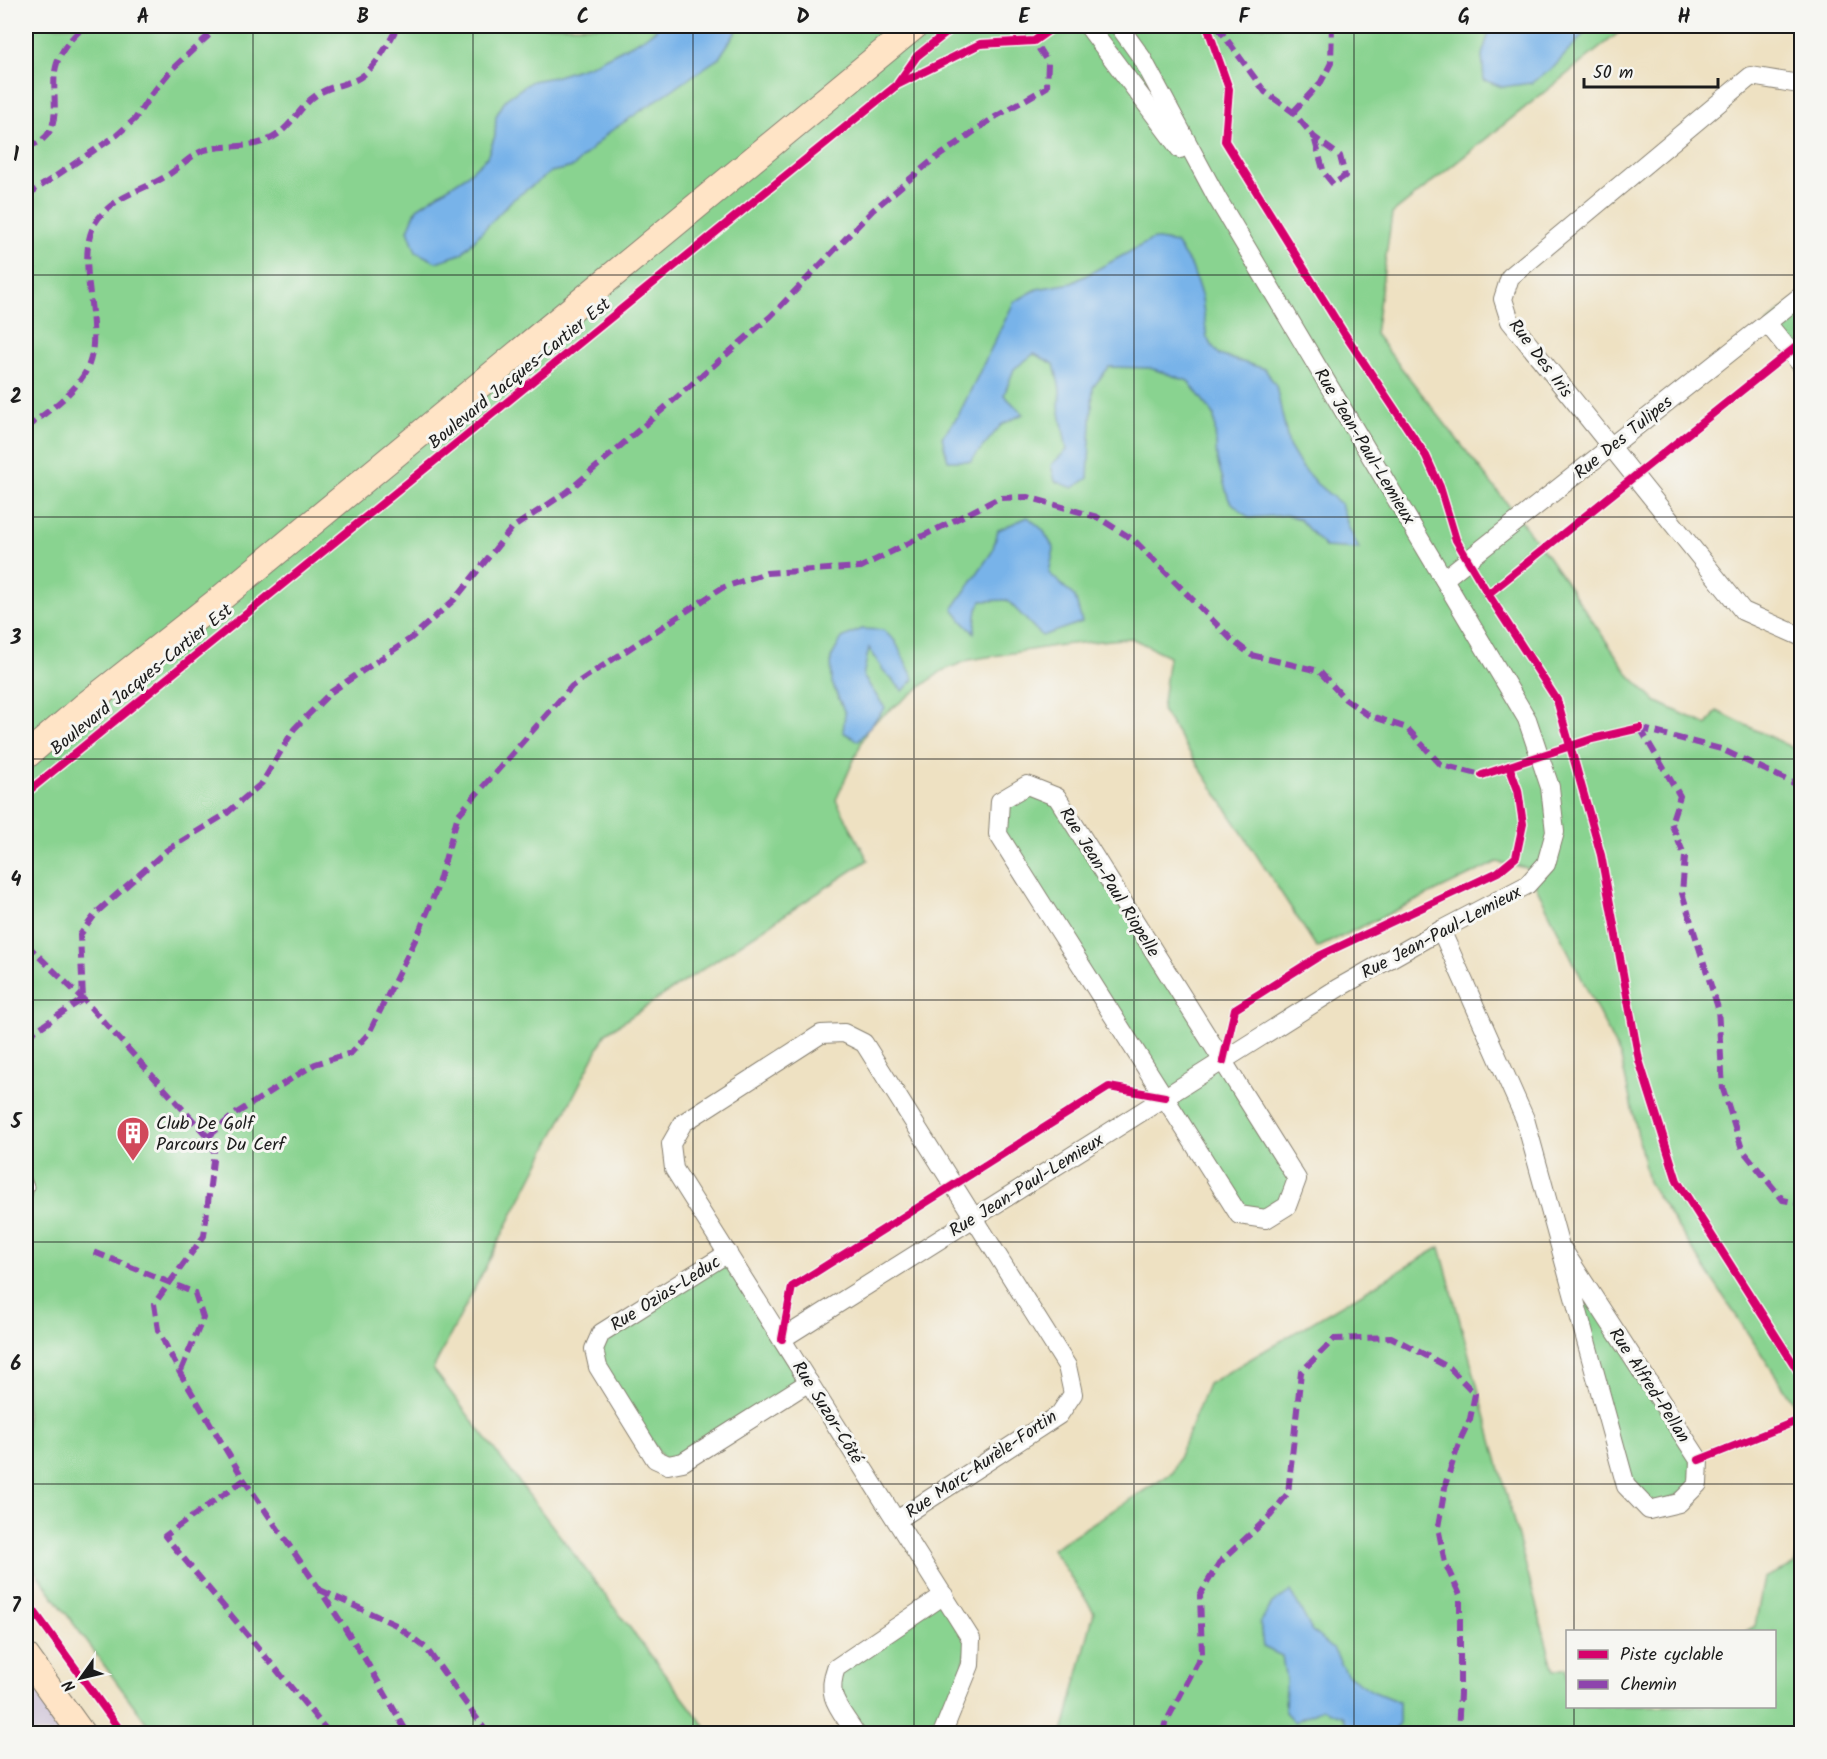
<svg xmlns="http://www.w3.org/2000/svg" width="1827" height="1759" font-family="Kalam,sans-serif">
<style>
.industrial{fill:#cbbfd5}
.green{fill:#89d390;stroke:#527856;stroke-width:1.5}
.water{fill:#78b3e9;stroke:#4a6882;stroke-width:1.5}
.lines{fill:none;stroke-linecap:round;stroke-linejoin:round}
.lane-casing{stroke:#857e6f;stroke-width:11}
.street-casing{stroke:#857e6f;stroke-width:20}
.secondary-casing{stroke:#857e6f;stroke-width:28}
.lane{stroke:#fff;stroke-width:9}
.street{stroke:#fff;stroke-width:18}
.secondary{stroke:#ffe4c6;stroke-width:26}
.quiet{stroke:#8e44ad;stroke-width:6;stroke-dasharray:12 6;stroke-linecap:butt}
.cycleway-casing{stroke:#f6f6f2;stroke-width:11}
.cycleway{stroke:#d6006c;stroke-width:8}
.grid{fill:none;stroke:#1c1c1c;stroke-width:1.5;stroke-opacity:0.55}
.labels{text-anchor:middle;stroke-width:6;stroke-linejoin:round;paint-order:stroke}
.street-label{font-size:18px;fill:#1c1c1c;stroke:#f6f6f2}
.poi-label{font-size:18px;fill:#1c1c1c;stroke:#f6f6f2;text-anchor:start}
.neatline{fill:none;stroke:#1c1c1c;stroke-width:2}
.grid-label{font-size:20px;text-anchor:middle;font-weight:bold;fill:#1c1c1c}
</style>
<rect width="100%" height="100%" fill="#f6f6f2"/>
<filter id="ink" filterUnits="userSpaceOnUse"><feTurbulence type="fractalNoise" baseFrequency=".0167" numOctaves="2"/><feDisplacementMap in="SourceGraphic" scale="12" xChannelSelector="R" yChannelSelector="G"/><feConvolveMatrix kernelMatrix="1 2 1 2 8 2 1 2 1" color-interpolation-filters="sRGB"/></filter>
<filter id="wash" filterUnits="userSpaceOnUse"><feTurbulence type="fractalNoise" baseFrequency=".008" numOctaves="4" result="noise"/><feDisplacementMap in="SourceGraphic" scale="24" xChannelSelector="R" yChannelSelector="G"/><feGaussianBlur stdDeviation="1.35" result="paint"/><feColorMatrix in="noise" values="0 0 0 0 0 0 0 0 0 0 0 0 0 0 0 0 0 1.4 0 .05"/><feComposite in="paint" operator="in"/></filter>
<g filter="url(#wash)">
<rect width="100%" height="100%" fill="#eee1c2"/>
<polygon class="industrial" points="26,1661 77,1733 26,1733"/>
<g class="green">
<polygon points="26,26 1627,26 1392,214 1375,334 1548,556 1630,676 1657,702 1707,725 1717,711 1801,752 1801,1414 1648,1182 1621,1058 1527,868 1497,862 1317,948 1162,710 1169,656 1131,638 1061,645 969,660 942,671 869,726 836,800 868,860 606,1033 433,1369 710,1733 154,1733 26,1559"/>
<polygon points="1801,295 1801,366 1767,323"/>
<polygon points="1027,785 1057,797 1297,1179 1287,1206 1239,1215 998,834 1000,801"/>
<polygon points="1440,1247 1554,1671 1567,1668 1568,1706 1774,1706 1774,1632 1746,1631 1755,1626 1764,1578 1795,1564 1801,1535 1801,1733 1063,1733 1094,1612 1052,1549 1172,1473 1208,1384"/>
<polygon points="1563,1250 1699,1460 1698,1484 1649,1510 1626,1486"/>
<polygon points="728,1253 809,1382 668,1465 598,1367 601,1333"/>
<polygon points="944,1595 971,1639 942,1733 856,1733 833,1697 836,1668"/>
</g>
<g class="water">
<polygon points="656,26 736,26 736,32 719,58 608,133 573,167 551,172 511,201 461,254 436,262 416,252 408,230 417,208 466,176 487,157 495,136 496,116 506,99 532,81 554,77 591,65 642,39 656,30"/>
<polygon points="1491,26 1591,26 1554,67 1531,83 1502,87 1484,80 1482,55"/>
<polygon points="1153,239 1176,243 1192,267 1202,298 1207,338 1219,355 1265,369 1276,386 1289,446 1301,466 1317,484 1341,504 1349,528 1359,549 1325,547 1299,519 1286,515 1249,518 1229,500 1217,460 1214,415 1188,381 1150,368 1109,367 1093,387 1088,478 1073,488 1055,481 1051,465 1067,450 1059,407 1060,389 1054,364 1034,354 1014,369 1004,395 1023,414 1001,425 971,461 948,461 942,437 958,416 1014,302 1037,289 1072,283"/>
<polygon points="1028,517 1043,530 1054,549 1049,573 1075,597 1082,622 1042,636 1007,600 982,601 977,609 974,633 961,620 953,608 992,552 998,530"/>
<polygon points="861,629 883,630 895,641 914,679 903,691 883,670 869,648 863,676 885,708 858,741 843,732 845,713 832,683 831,658 842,638"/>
<polygon points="1291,1591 1312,1631 1333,1649 1347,1674 1372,1691 1399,1702 1399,1723 1391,1733 1353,1733 1350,1732 1342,1716 1322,1709 1294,1722 1285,1712 1286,1681 1282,1656 1263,1647 1260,1623 1272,1604"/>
</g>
</g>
<g filter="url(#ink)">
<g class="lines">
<g class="lane-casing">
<polyline id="lane" points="26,1179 29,1187 26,1200"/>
</g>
<g class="street-casing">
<g id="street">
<polyline points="1088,26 1180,149"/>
<polyline points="1802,87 1799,84 1751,76 1510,277 1503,299 1510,321 1743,611 1802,637"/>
<polyline points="1767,323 1802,366"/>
<polyline points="1444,579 1802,295"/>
<polygon points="1027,785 1057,797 1297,1179 1287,1206 1266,1219 1239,1215 998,834 1000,801"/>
<polyline points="1441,930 1525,1119 1626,1486 1649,1510 1679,1503 1698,1484 1699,1460 1563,1250"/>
<polyline points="728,1253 601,1333 594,1349 598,1367 655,1459 668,1465 683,1462 809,1382"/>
<polyline points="782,1339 1338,988 1441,930 1527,885 1546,864 1555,832 1550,787 1527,719 1217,198 1142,58 1119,26"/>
<polyline points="897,1520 1059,1415 1073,1394 1067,1366 864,1043 844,1033 821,1034 683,1123 671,1144 674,1169 971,1639 970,1665 942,1734"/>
<path d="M856 1734C840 1708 825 1698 836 1668L944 1595"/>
</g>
</g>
<g class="secondary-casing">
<g id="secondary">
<polyline points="26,756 83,707 215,603 915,26"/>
<polyline points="26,1656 82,1734"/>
</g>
</g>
<use href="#lane" class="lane"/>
<use href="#street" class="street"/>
<use href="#secondary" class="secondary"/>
<g class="quiet">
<polyline points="1217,26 1265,92 1293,112 1314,137 1340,156 1345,176 1333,184 1324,173 1314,137"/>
<polyline points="1293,112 1321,82 1331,63 1332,26"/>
<path d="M26 147C71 136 47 93 57 63 62 48 73 36 85 26"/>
<polyline points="26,196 117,135 135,119 150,96 172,69 219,26"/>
<path d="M26 429C47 411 75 394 87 369 108 325 67 250 102 214 120 194 146 189 168 175 179 168 190 156 202 151 222 144 245 149 265 141 287 133 295 114 311 99 324 88 338 86 353 81 373 74 388 44 398 26"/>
<polyline points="1639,728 1721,749 1802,787"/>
<polyline points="1640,728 1680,796 1671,823 1685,857 1682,893 1718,1008 1723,1089 1742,1149 1783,1200 1802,1204"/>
<polyline points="26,944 83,999 208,1137 214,1152 204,1236 154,1304 158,1330 180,1373 244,1480 320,1590 365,1659 408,1734"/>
<polyline points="26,1037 83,999 80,935 97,912 167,850 226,814 262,783 294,729 331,692 410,639 455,599 512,528 567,492 771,316 873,210 929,163 995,117 1047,87 1048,63 1034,41"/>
<polyline points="208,1137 235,1114 315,1064 351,1053 369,1033 419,932 436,891 458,815 572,686 722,588 766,573 861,567 999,498 1028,497 1097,517 1134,540 1232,640 1251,655 1319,671 1345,699 1368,715 1407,728 1441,765 1482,775"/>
<polyline points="94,1252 195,1293 203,1318 180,1373"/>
<polyline points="244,1480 165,1536 330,1734"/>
<polyline points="320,1590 396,1625 426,1648 488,1734"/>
<polyline points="1163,1734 1165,1724 1202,1654 1200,1595 1219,1563 1271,1515 1288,1493 1301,1372 1334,1339 1391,1337 1450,1368 1475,1394 1470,1419 1461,1438 1446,1482 1438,1527 1445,1563 1460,1595 1460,1694 1458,1734"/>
</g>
<g class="cycleway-casing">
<g id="cycleway">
<polyline points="1207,26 1229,89 1225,141 1344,333 1426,456 1440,487 1456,540 1488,594 1557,700 1601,855 1639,1060 1677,1181 1802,1377"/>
<polyline points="898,83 917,56 955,26"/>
<polyline points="1488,594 1802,342"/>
<polyline points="1482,775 1592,739 1640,728"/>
<polyline points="26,793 897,85 980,44 1034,41 1055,26"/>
<polyline points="1223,1061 1235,1009 1321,955 1498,872 1516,857 1523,824 1518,790 1509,766"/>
<polyline points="782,1339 792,1287 1109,1087 1165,1097"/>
<polyline points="1699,1460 1802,1419"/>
<polyline points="26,1600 123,1734"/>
</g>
</g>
<use href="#cycleway" class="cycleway"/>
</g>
</g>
<path class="grid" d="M253 26V1734M473 26V1734M693 26V1734M914 26V1734M1134 26V1734M1354 26V1734M1574 26V1632M26 275H1802M26 517H1802M26 759H1802M26 1000H1802M26 1242H1802M26 1484H1802M1574 1706V1734"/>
<defs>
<g id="building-pin" transform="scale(1.725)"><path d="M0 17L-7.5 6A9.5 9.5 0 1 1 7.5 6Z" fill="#d1495b" stroke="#f6f6f2"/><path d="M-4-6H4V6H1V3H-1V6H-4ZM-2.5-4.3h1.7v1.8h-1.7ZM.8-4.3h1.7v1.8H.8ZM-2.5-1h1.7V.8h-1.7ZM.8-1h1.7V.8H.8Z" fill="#fff"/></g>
</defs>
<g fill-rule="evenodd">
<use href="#building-pin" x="133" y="1133"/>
</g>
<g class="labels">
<g class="street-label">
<text transform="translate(1541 358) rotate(53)" y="6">Rue Des Iris</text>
<text transform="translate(519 373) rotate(-39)" y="6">Boulevard Jacques-Cartier Est</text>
<text transform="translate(1623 437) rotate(-39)" y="6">Rue Des Tulipes</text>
<text transform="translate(1365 446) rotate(59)" y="6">Rue Jean-Paul-Lemieux</text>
<text transform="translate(141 679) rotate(-39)" y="6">Boulevard Jacques-Cartier Est</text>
<text transform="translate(1110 882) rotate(58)" y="6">Rue Jean-Paul Riopelle</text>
<text transform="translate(1441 932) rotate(-28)" y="6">Rue Jean-Paul-Lemieux</text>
<text transform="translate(1026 1185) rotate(-32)" y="6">Rue Jean-Paul-Lemieux</text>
<text transform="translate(665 1293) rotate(-32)" y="6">Rue Ozias-Leduc</text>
<text transform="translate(1650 1385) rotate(57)" y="6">Rue Alfred-Pellan</text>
<text transform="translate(828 1412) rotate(58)" y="6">Rue Suzor-Côté</text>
<text transform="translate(981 1464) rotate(-34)" y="6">Rue Marc-Aurèle-Fortin</text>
</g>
<g class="poi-label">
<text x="156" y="1129">Club De Golf<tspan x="156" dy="21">Parcours Du Cerf</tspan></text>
</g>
</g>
<rect width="1827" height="1759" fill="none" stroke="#f6f6f2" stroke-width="66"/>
<rect x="1566" y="1630" width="210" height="78" fill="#f6f6f2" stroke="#9f9f9c" stroke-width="1.5"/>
<rect x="1578" y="1650" width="30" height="9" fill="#d6006c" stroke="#9f9f9c" stroke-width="1.5"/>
<text x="1620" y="1660" font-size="18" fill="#1c1c1c">Piste cyclable</text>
<rect x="1578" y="1680" width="30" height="9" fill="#8e44ad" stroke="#9f9f9c" stroke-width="1.5"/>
<text x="1620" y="1690" font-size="18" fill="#1c1c1c">Chemin</text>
<g transform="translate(81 1678) rotate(236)" stroke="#f6f6f2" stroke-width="4.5" paint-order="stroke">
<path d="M0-4.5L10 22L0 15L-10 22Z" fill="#1c1c1c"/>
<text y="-9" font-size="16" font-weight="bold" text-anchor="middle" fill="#1c1c1c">N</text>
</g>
<path d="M1584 78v9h134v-9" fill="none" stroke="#1c1c1c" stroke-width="3"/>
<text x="1593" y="78" font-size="18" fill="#1c1c1c" stroke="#f6f6f2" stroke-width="4.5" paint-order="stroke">50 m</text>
<rect x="33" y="33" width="1761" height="1693" class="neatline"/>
<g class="grid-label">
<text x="143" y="23">A</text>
<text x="363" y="23">B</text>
<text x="583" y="23">C</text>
<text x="803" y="23">D</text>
<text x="1024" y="23">E</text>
<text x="1244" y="23">F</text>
<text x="1464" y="23">G</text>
<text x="1684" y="23">H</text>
<text x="16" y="161">1</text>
<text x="16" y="403">2</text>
<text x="16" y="644">3</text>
<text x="16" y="886">4</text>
<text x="16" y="1128">5</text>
<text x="16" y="1370">6</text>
<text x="16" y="1612">7</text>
</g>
</svg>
